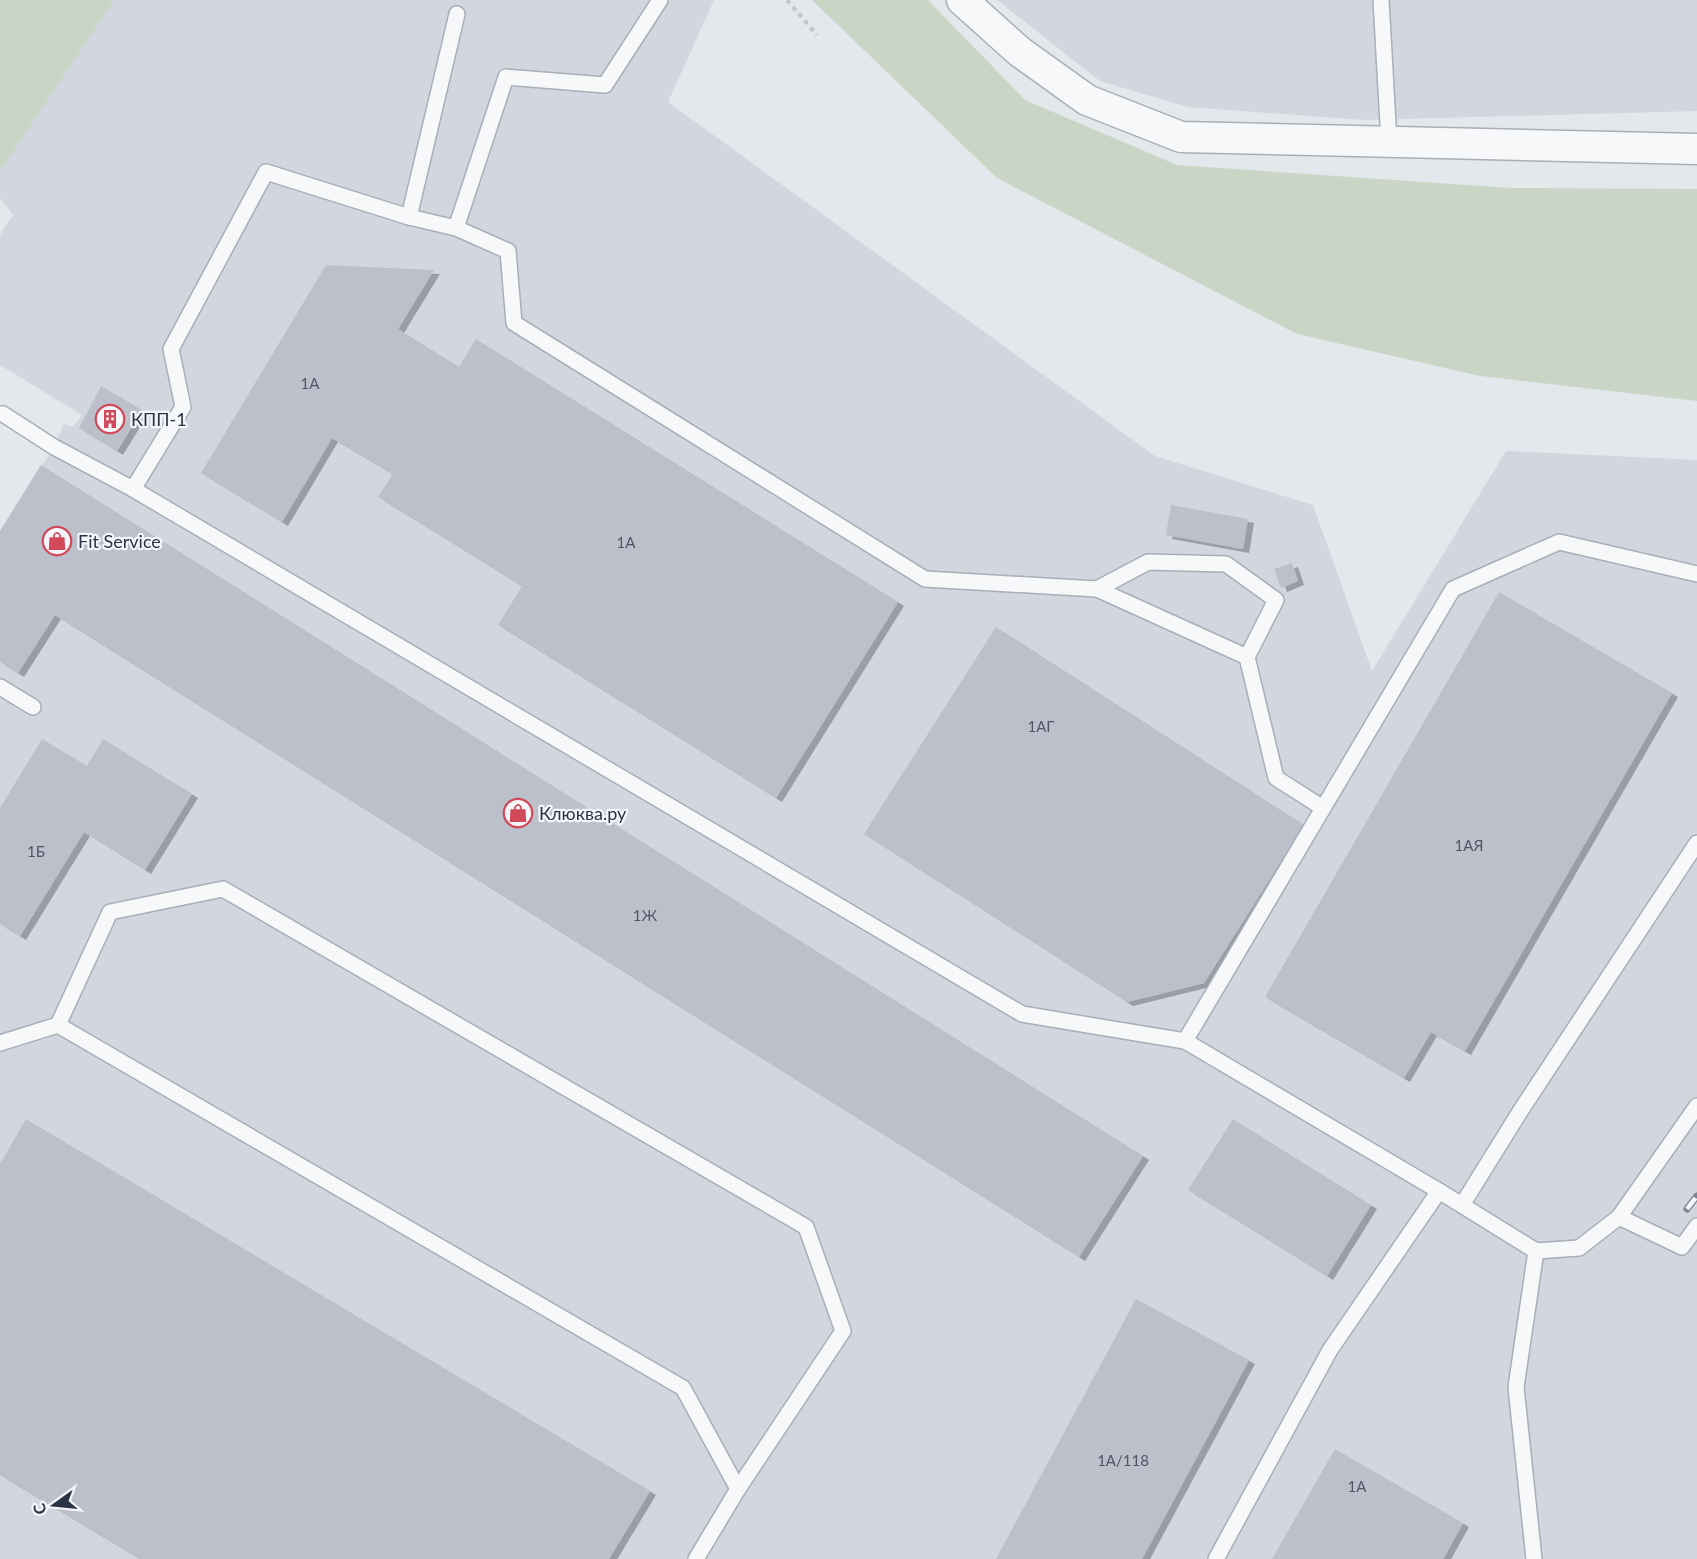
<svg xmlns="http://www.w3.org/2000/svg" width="1697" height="1559" font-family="Lato,sans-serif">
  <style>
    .built { fill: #d2d6de }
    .green { fill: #c9d6c5 }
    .building { fill: #bbc0ca; filter: url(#shadow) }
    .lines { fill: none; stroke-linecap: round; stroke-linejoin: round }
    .lane-casing { stroke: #a9aeb7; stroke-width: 18 }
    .street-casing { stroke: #a9aeb7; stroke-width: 33 }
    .path { stroke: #c2c5cb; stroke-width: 4; stroke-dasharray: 4.5 4.5; stroke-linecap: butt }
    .lane { stroke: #f7f8fa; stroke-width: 15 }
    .street { stroke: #f7f8fa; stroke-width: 30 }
    .rail-casing { stroke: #7d8696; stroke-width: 7 }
    .rail { stroke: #f4f6f9; stroke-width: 4.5; stroke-dasharray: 14; stroke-linecap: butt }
    .labels { text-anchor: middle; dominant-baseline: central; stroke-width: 4.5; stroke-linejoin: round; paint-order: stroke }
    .number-label { font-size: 15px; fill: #4f5766 }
    .poi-label { font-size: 18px; fill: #2b3445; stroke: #f4f6f9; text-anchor: start }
  </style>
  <defs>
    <filter id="shadow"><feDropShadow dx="6" dy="4" stdDeviation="0" flood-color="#0004"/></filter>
  </defs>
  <rect width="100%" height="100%" fill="#e4e7ec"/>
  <g class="built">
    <polygon points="96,0 714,0 668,102 1155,456 1313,505 1372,671 1506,451 1697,460 1697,1559 0,1559 0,531 54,447 64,424 73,427 82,415 0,365 0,235 13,215 0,198 0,135"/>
    <polygon points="997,0 1697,0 1697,111 1364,120 1188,107 1100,81"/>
  </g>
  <g class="green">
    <polygon points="0,0 114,0 0,171"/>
    <polygon points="812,0 928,0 1025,100 1177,165 1511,188 1697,189 1697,401 1480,376 1297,334 997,178"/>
  </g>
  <g class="building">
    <polygon points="326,265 434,270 398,329 459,367 476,339 898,602 776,798 498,625 522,586 378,497 393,474 332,438 282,522 201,473"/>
    <polygon points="101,386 142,410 117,451 79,428"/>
    <polygon points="41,465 1143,1156 1079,1257 55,615 18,673 0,662 0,531"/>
    <polygon points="1171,505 1248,519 1243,549 1166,535"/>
    <polygon points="1292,563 1298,581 1281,588 1274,569"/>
    <polygon points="1499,592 1672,693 1465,1051 1431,1032 1404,1078 1265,997"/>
    <polygon points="996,627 1304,825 1204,983 1127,1002 864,834"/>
    <polygon points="42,739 87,766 103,739 192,794 145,870 84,832 20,936 0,924 0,808"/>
    <polygon points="26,1119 650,1491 609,1559 140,1559 0,1475 0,1164"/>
    <polygon points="1233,1119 1371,1205 1327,1276 1188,1190"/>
    <polygon points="1136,1299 1249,1360 1142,1559 996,1559"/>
    <polygon points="1335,1449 1463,1523 1443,1559 1272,1559"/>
  </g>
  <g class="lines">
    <g class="lane-casing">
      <g id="lane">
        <polyline points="1381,0 1389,142"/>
        <polyline points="409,217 457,14"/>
        <polyline points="456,228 508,251 514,323 925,579 1097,589 1148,562 1226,564 1276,600 1247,657 1276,778 1323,808"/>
        <polyline points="0,414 3,414 54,447 133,489 1022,1014 1185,1041 1439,1191 1536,1251 1579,1248 1619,1217 1697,1106"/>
        <polyline points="133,489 183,407 171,349 266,172 409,217 456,228 506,77 605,85 660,0"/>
        <polyline points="1097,589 1247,657"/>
        <polyline points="0,687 33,707"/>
        <polyline points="58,1025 110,912 223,889 806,1227 843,1331 738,1489"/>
        <polyline points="1185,1041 1453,589 1559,542 1697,574"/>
        <polyline points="0,1043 58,1025 683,1388 738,1489 696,1559"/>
        <polyline points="1462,1205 1521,1110 1697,843"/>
        <polyline points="1619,1217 1682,1247 1697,1226"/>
        <polyline points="1216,1559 1330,1350 1439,1191"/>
        <polyline points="1534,1559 1516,1387 1536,1251"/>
      </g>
    </g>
    <g class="street-casing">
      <polyline id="street" points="962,0 1020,52 1087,100 1181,137 1697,149"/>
    </g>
    <polyline class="path" points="787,0 817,35"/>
    <use href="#lane" class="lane"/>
    <use href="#street" class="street"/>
    <g class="rail-casing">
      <polyline id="rail" points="1687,1209 1697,1196"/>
    </g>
    <use href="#rail" class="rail"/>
  </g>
  <defs>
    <g id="building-ring" transform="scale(1.5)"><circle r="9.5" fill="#f4f6f9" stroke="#d1495b" stroke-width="1.5"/><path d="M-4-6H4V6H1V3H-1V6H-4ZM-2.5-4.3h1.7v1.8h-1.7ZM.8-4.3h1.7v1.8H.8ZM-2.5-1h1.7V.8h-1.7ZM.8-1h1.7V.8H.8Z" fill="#d1495b"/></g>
    <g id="shop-ring" transform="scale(1.5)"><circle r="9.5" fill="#f4f6f9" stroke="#d1495b" stroke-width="1.5"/><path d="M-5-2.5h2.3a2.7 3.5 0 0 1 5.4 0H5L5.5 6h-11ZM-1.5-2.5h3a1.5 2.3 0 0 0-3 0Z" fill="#d1495b"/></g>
  </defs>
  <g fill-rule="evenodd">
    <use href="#building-ring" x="110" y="419"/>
    <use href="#shop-ring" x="57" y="541"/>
    <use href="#shop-ring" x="518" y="813"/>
  </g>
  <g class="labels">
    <g class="number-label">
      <text x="310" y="383">1А</text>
      <text x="626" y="542">1А</text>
      <text x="1041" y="726">1АГ</text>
      <text x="1469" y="845">1АЯ</text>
      <text x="36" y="851">1Б</text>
      <text x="645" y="915">1Ж</text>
      <text x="1123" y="1460">1А/118</text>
      <text x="1357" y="1486">1А</text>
    </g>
    <g class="poi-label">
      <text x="131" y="419">КПП-1</text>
      <text x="78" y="541">Fit Service</text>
      <text x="539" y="813">Клюква.ру</text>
    </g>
  </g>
  <g transform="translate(54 1505) rotate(255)" stroke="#f4f6f9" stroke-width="4.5" paint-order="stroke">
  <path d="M0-4.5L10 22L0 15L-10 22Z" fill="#2b3445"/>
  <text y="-9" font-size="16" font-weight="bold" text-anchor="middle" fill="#2b3445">С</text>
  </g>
</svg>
